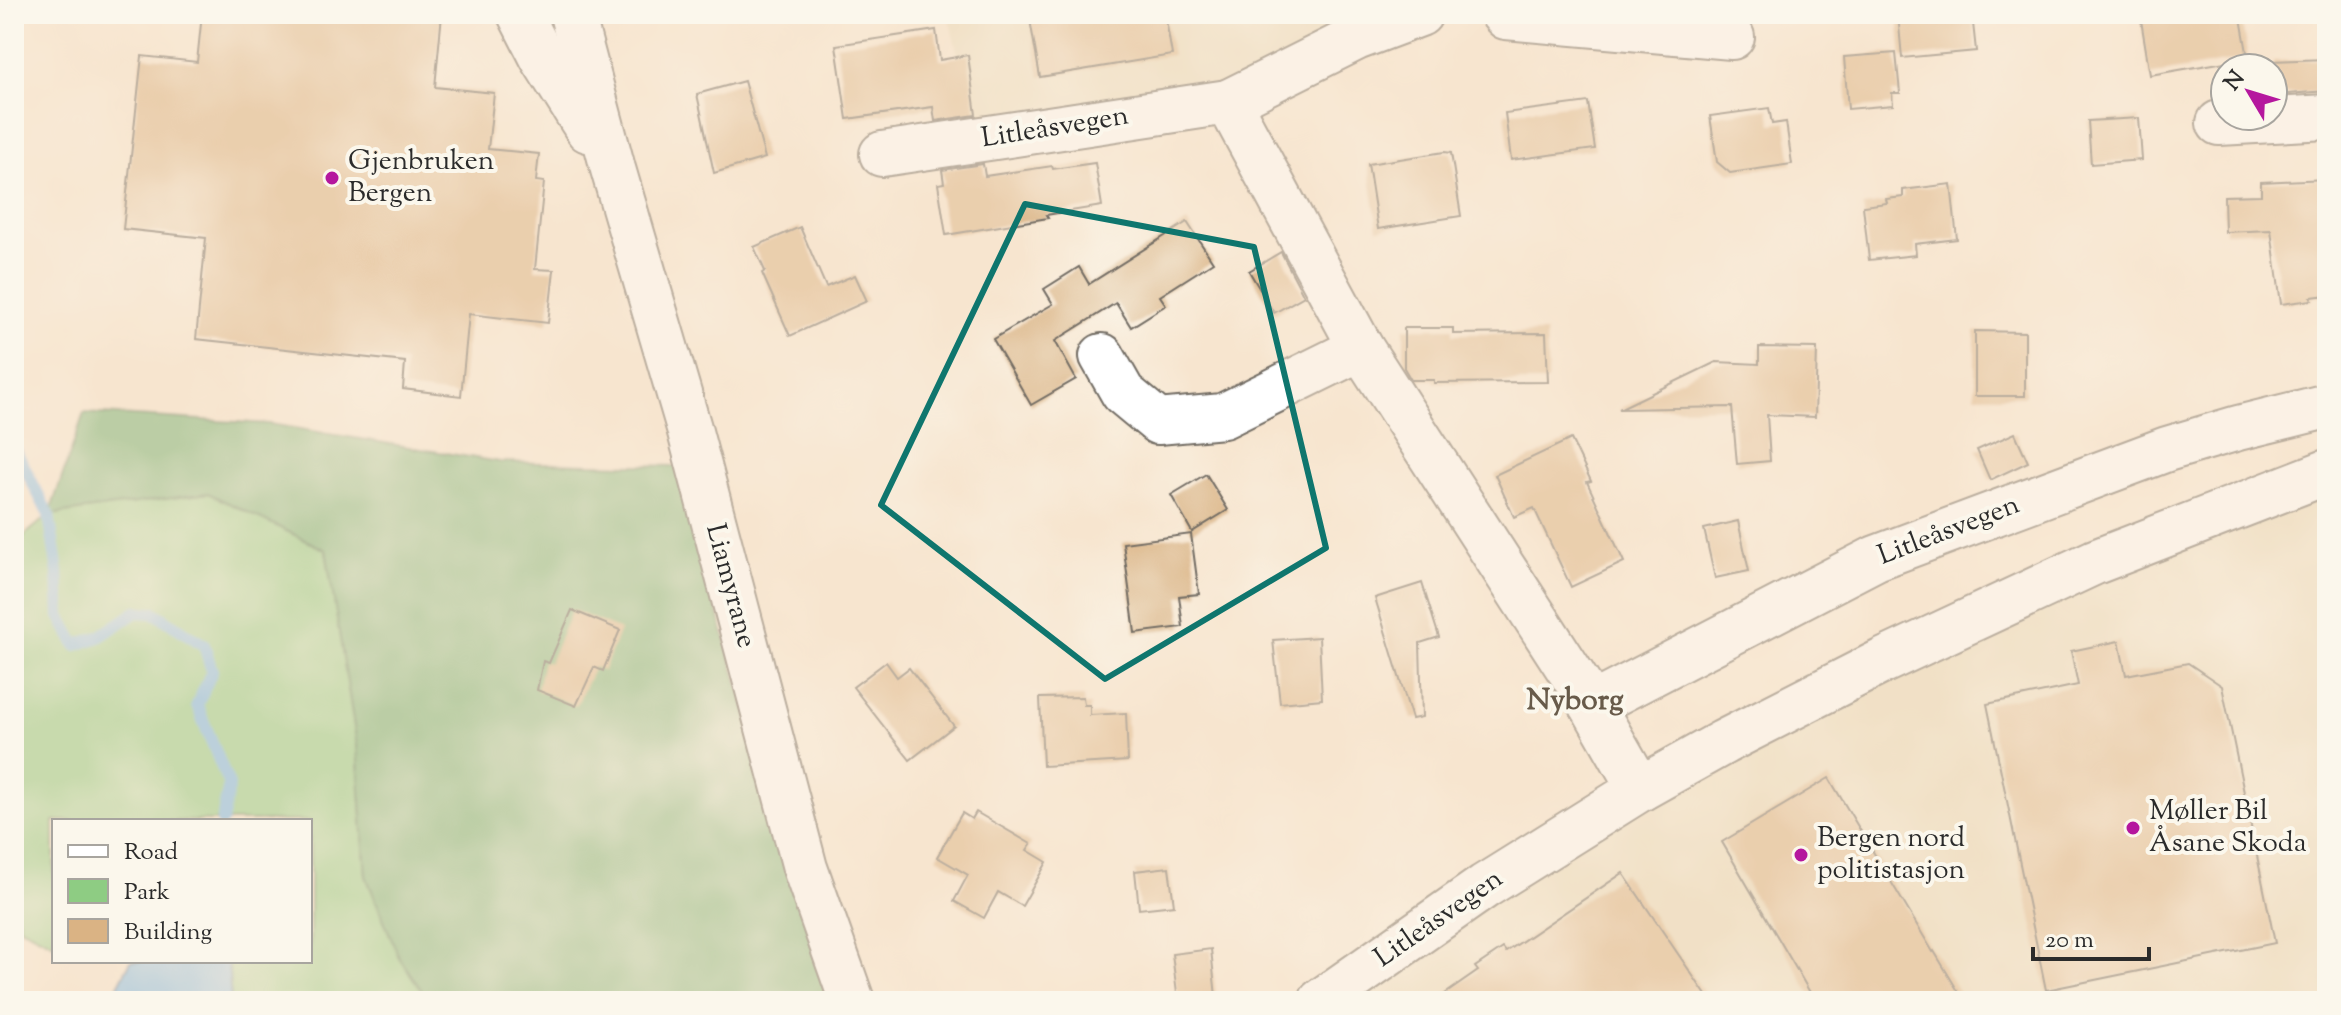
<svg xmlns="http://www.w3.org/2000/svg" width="2341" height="1015" font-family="'Sorts Mill Goudy',serif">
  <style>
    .built { fill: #e8daba }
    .green { fill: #8ecc83; stroke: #5c7c57; stroke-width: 2 }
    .forest { fill: #72b071; stroke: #4e6e4e; stroke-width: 2 }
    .water { fill: #73b6e8; stroke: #4f708a; stroke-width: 2 }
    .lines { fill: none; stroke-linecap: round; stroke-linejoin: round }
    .stream { stroke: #73b6e8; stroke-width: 12 }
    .building { fill: #dab384 }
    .minor-casing { stroke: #726c64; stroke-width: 48 }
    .minor { stroke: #fff; stroke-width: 44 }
    .marked { fill: none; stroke: #0f766e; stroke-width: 6; stroke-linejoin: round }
    .poi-dot { fill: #b5179e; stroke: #fbf7ec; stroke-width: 3 }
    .labels { text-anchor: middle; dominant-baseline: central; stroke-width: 8; stroke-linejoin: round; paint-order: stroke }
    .street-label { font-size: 28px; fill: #2b2b2b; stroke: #fbf7ec }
    .poi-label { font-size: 28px; fill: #2b2b2b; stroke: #fbf7ec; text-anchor: start }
    .neighbourhood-label { font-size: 30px; font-weight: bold; fill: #685b4a; stroke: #fbf7ec }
  </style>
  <rect width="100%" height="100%" fill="#fbf7ec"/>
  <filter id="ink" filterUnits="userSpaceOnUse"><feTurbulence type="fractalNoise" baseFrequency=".0125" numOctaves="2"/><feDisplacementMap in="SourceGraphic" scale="16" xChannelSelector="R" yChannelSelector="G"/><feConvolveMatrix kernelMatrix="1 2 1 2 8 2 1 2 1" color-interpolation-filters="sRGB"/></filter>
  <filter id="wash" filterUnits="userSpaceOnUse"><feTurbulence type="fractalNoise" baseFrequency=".006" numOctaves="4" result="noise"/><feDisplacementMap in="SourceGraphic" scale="32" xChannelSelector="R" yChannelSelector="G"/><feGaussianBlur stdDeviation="1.8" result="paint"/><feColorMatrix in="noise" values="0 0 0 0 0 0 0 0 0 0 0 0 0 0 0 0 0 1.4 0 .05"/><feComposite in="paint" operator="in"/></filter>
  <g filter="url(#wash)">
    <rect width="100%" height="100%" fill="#f7e5cf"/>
    <g class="built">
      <polygon points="948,14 1379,14 1190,108 978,137"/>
      <polygon points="2327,473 2327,1001 1301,1001 1454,880 1894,638"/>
    </g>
    <polygon class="green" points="208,493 326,550 357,745 366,876 399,957 429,1001 231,1001 228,961 310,961 310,821 54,821 54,944 20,927 14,904 14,544 49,515"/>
    <polygon class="forest" points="84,413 270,424 500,462 676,466 829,1001 429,1001 399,957 366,876 357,745 326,550 208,493 49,515"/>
    <polygon class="water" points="131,961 228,961 231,1001 110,1001"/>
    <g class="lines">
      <polyline class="stream" points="14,447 49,515 58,572 60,616 76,645 99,637 136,612 155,613 204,645 212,671 197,705 229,785 222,821"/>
    </g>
    <g id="blocks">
      <g class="building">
        <polygon points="202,14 442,14 435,87 494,93 488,149 539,154 536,181 544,182 535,269 554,270 548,323 469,314 461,396 403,389 405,362 196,339 206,238 123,229 142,56 197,62"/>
        <polygon points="1029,14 1165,14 1172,55 1040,77"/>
        <polygon points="1898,14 1972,14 1976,51 1902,58"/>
        <polygon points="2173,14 2232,14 2233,20 2241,18 2248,58 2150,75 2141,20"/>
        <polygon points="936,30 940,60 968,55 976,115 935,121 933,107 847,119 836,45"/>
        <polygon points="1896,53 1900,93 1892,93 1893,105 1848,109 1844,57"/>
        <polygon points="2327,59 2327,91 2273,95 2273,61"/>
        <polygon points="744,81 765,158 714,173 697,94"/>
        <polygon points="1588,102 1595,149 1511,160 1505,113"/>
        <polygon points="1769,108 1772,124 1786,122 1792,164 1730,173 1717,162 1710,116"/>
        <polygon points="2139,118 2142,160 2091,164 2088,121"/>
        <polygon points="1444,152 1451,153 1461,216 1378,229 1368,164"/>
        <polygon points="1095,163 1102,206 1046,215 1048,218 946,235 938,184 944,183 942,170 983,164 985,176 1052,166 1053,169"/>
        <polygon points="2327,179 2327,295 2311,297 2312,300 2281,304 2271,230 2225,232 2224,196 2261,195 2261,182"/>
        <polygon points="1951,184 1957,239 1915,244 1916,255 1869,260 1863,206 1887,203 1886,199 1903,197 1903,190"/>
        <polygon points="1187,222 1213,262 1160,296 1166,305 1131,327 1116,303 1055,341 1076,379 1031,405 993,339 1053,304 1044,289 1079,267 1089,284"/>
        <polygon points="800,227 826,287 855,275 867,301 790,336 762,273 765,271 754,247"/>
        <polygon points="1281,252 1304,296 1274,313 1249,271"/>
        <polygon points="1404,328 1453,328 1453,334 1546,333 1548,382 1434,383 1434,380 1411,380 1404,368"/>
        <polygon points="1975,331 2025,332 2025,396 1975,396"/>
        <polygon points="1759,347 1817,348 1815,417 1767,415 1770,461 1737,464 1732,407 1619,409 1716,362 1759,364"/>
        <polygon points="2015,433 2028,462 1990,480 1977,450"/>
        <polygon points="1571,439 1591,481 1587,482 1624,562 1571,587 1534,508 1514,517 1495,475"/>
        <polygon points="1206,474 1228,510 1192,532 1171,495"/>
        <polygon points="1738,521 1749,571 1715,578 1704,529"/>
        <polygon points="1191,534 1199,594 1179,596 1183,627 1135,633 1123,543"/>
        <polygon points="1422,583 1439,637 1420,643 1422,717 1412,719 1375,598"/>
        <polygon points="572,610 620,630 603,671 594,667 576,706 537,690 543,661 549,663"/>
        <polygon points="1319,637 1322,699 1280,703 1273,640"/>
        <polygon points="2119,641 2126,675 2188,663 2222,686 2275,943 2046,990 1987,704 2078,685 2071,651"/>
        <polygon points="886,662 897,677 909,668 954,726 910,760 853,687"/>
        <polygon points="1083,697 1084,705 1090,705 1090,715 1126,713 1128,761 1043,766 1040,698"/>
        <polygon points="1829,778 1933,952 1934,951 1964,1001 1815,1001 1722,842"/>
        <polygon points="976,812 1031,844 1027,850 1047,862 1022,906 998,892 984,918 954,901 968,875 937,857 962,813 972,819"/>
        <polygon points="1169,867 1174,905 1139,909 1135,871"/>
        <polygon points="1623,873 1710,1001 1435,1001 1478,971 1475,967 1503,948 1506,952"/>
        <polygon points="1211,949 1216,997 1178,1001 1172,954"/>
      </g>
    </g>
  </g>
  <g filter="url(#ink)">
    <use href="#blocks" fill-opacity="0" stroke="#726c64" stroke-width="2"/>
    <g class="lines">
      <g class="minor-casing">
        <g id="minor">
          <polyline points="520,14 542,57 588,130"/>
          <polyline points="572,14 613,169 689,428 805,868 852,1001"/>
          <polyline points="1503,14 1506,17 1732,37"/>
          <polyline points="1228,102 1356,38 1420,14"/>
          <polyline points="2219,123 2327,117"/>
          <polyline points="882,154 1228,102 1361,348 1592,705 1640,789"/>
          <polyline points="1102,356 1123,393 1158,422 1223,416 1361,348"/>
          <polyline points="1592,705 1876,558 2167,449 2238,428 2327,406"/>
          <polyline points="1321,1001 1485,886 1640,789 1724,742 1883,661 2095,562 2327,472"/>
        </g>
      </g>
      <use href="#minor" class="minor"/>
    </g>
  </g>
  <path d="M0 0H2341V1015H0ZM1025 204 1254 247 1326 548 1105 679 881 505Z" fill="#f7e5cf" fill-opacity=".55" fill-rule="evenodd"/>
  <path class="marked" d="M1025 204 1254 247 1326 548 1105 679 881 505Z"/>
  <g class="poi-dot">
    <circle cx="332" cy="178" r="8"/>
    <circle cx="2133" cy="828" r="8"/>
    <circle cx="1801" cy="855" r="8"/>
  </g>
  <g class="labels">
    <g class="street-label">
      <text transform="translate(1055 128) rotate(-9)">Litleåsvegen</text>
      <text transform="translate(1949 531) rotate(-21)">Litleåsvegen</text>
      <text transform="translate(730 586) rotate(75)">Liamyrane</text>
      <text transform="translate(1439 919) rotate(-35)">Litleåsvegen</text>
    </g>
    <g class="poi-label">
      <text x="348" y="162">Gjenbruken<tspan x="348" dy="32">Bergen</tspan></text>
      <text x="2149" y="812">Møller Bil<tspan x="2149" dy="32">Åsane Skoda</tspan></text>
      <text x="1817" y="839">Bergen nord<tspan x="1817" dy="32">politistasjon</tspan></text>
    </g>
    <g class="neighbourhood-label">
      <text x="1575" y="701">Nyborg</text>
    </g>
  </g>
  <rect width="2341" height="1015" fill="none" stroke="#fbf7ec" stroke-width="48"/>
  <rect x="52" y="819" width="260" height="144" fill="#fbf7ec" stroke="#a8a59f" stroke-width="2"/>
  <rect x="68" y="845" width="40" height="12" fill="#ffffff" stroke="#a8a59f" stroke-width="2"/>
  <text x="124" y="859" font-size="24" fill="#2b2b2b">Road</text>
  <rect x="68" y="879" width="40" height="24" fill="#8ecc83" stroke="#a8a59f" stroke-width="2"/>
  <text x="124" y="899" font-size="24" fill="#2b2b2b">Park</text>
  <rect x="68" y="919" width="40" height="24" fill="#dab384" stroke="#a8a59f" stroke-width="2"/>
  <text x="124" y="939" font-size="24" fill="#2b2b2b">Building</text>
  <g transform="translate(2249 92) rotate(308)"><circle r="38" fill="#fbf7ec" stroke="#a8a59f" stroke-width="2"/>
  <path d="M0-6L14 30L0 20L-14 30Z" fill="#b5179e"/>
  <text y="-12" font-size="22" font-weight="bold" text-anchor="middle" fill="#2b2b2b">N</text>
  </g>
  <path d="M2033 947v12h116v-12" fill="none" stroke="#2b2b2b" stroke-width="4"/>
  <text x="2045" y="947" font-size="24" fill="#2b2b2b" stroke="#fbf7ec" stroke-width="6" paint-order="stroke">20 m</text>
</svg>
